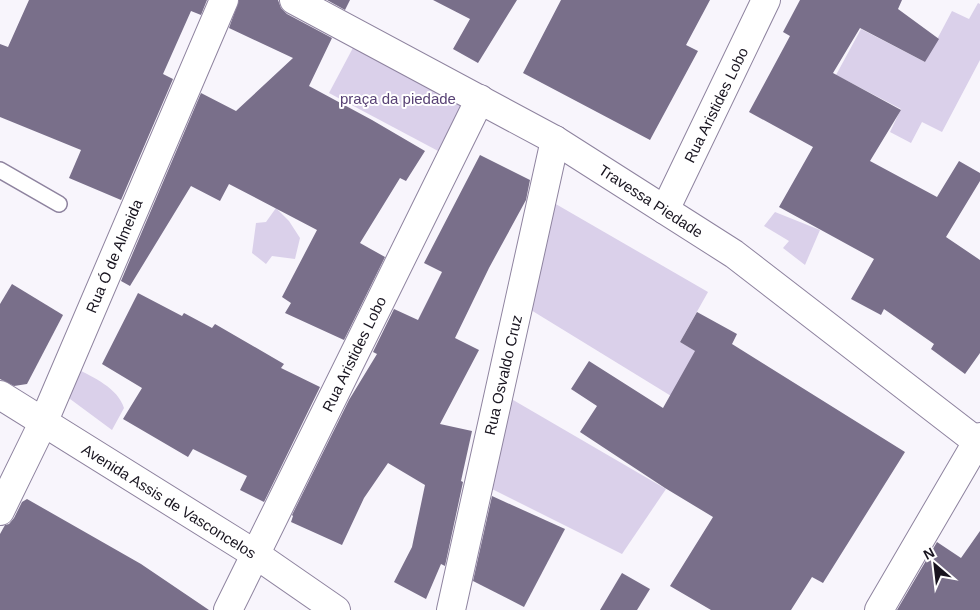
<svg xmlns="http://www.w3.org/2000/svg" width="980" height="610" font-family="Arial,sans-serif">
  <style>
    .green { fill: #dad0ea }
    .building { fill: #796f8a }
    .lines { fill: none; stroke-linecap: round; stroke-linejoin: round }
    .service-casing { stroke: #8e839f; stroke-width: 18 }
    .minor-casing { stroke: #8e839f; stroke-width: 30 }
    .tertiary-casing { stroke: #8e839f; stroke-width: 30 }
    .primary-casing { stroke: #8e839f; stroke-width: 30 }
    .service { stroke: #fff; stroke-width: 15 }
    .minor { stroke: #fff; stroke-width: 28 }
    .tertiary { stroke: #fff; stroke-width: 28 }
    .primary { stroke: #fff; stroke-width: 28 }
    .labels { text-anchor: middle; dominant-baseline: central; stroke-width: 4; stroke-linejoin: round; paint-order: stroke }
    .park-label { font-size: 15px; fill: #584275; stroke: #fff }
    .street-label { font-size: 15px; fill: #18141f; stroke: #fff }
  </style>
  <rect width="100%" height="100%" fill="#f8f5fc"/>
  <g class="green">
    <polygon points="978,3 980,4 980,60 942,132 922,122 911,143 890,132 901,109 836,75 861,29 925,62 952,11 969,19"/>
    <polygon points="355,44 467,102 440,152 329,93"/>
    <polygon points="554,203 708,292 680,342 697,352 676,399 526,307"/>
    <polygon points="276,208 289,221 300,238 295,259 272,256 266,264 252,253 256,223 266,222"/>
    <polygon points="775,212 820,230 805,265 783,248 789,241 764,226"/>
    <path d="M75 368C93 377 118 388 124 408L112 430 62 393Z"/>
    <polygon points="508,397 666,489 622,554 484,485"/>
  </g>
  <g class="building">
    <polygon points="29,0 207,0 201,15 191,11 163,74 173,79 121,200 69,178 81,150 0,117 0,44 8,47"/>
    <polygon points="239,0 278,0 281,8 287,14 332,38 309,86 372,120 425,151 406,181 400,178 360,243 385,257 344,340 285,313 291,303 282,297 317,230 229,184 220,201 191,186 130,286 121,281 201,93 236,111 293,58 229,28"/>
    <polygon points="327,0 350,0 345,10"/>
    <polygon points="433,0 517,0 478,63 453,49 470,19"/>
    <polygon points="561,0 710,0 686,45 698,51 650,140 523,73"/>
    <polygon points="800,0 902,0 898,9 939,39 925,62 860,28 833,73 901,110 870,161 937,197 959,161 980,173 980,181 946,237 980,260 980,353 965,374 931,349 934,344 884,309 881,315 851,299 874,259 779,207 813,147 749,112 790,36 783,32"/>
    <polygon points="480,155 530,180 526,200 489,268 455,338 479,350 440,424 472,431 461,481 463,482 445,566 441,564 426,599 394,582 412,547 425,485 388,463 364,498 342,545 291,522 293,516 292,515 349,400 377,354 373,352 394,309 418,320 442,272 424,263"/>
    <polygon points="12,284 63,315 27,384 14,386 0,379 0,304"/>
    <polygon points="138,293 182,316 184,313 212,328 215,324 284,364 281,368 320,387 264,502 240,490 247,476 193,449 188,457 123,419 142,388 102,364"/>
    <polygon points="697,312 737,334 732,344 905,452 823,583 812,577 791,610 711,610 670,586 713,517 665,488 580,432 597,406 571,389 589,361 663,408 695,351 680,342"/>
    <polygon points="492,496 565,529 524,607 473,581"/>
    <polygon points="27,499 141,564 209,610 0,610 0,534 5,525 9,524 14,518 22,502"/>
    <polygon points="980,531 980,610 897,610 937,542 961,558"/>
    <polygon points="622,573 650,589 637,610 600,610"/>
  </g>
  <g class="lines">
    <g class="service-casing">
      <polyline id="service" points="0,170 59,204"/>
    </g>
    <g class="minor-casing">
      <g id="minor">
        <polyline points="294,0 555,140 734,254 980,444"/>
        <polyline points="665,210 766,0"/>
        <polyline points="0,511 43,423 224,0"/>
        <polyline points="228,610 480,99"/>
        <polyline points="451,610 555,140"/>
      </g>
    </g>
    <g class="tertiary-casing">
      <polyline id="tertiary" points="879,610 980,437"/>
    </g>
    <g class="primary-casing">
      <polyline id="primary" points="0,395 255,554 336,610"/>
    </g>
    <use href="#service" class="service"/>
    <use href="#minor" class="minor"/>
    <use href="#tertiary" class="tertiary"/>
    <use href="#primary" class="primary"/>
  </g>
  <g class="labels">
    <g class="park-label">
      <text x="398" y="98">praça da piedade</text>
    </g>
    <g class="street-label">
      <text transform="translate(716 105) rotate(-64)">Rua Aristides Lobo</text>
      <text transform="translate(651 201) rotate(33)">Travessa Piedade</text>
      <text transform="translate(114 256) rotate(-67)">Rua Ó de Almeida</text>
      <text transform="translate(354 354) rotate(-64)">Rua Aristides Lobo</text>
      <text transform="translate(503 375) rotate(-77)">Rua Osvaldo Cruz</text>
      <text transform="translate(169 501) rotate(32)">Avenida Assis de Vasconcelos</text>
    </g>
  </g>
  <g transform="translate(935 565) rotate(332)" stroke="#ffffff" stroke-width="4" paint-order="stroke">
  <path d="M0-4L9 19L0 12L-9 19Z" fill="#18141f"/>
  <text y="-8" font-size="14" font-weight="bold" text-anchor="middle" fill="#18141f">N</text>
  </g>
</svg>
